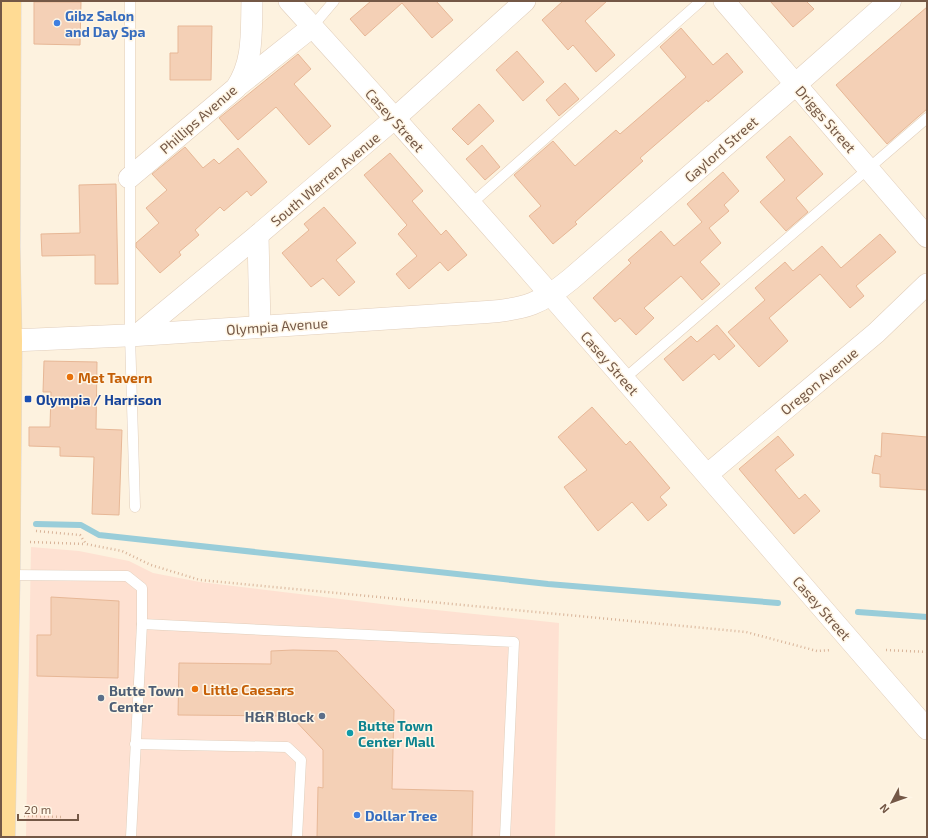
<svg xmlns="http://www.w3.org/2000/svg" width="928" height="838" font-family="'Exo 2',sans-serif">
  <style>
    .commercial { fill: #fee1d2 }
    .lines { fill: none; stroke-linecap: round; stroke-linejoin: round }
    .stream { stroke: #99cdd9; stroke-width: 6 }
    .building { fill: #f4d0b6; stroke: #e7b796 }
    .service-casing { stroke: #e1cebb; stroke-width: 11 }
    .minor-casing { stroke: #e1cebb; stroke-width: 22 }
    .tertiary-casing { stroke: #e1cebb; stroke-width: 23 }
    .primary-casing { stroke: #ded7d3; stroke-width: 23 }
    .path { stroke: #d8b499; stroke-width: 2.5; stroke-dasharray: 1 3; stroke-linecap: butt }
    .service { stroke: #fff; stroke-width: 10 }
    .minor { stroke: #fff; stroke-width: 21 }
    .tertiary { stroke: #fff; stroke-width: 22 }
    .primary { stroke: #ffdb94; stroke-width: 22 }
    .shop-dot { fill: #3f7fe0; stroke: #fff6e6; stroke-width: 1.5 }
    .food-dot { fill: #e8710a; stroke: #fff6e6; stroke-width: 1.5 }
    .transit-dot { fill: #1a4fb4; stroke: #fff6e6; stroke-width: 1.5 }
    .service-dot { fill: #5c6f8a; stroke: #fff6e6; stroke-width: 1.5 }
    .culture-dot { fill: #0f9aa8; stroke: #fff6e6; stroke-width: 1.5 }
    .labels { text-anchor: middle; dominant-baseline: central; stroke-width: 3; stroke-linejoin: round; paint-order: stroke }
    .shop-label { font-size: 14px; font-weight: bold; fill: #366cbe; stroke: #fff6e6; text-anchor: start }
    .street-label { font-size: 14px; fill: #745846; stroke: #fff6e6 }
    .food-label { font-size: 14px; font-weight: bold; fill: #c56008; stroke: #fff6e6; text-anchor: start }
    .transit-label { font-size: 14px; font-weight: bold; fill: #164399; stroke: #fff6e6; text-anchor: start }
    .service-label { font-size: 14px; font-weight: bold; fill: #4e5e75; stroke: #fff6e6; text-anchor: start }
    .culture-label { font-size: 14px; font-weight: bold; fill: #0d838f; stroke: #fff6e6; text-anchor: start }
  </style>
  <rect width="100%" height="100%" fill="#fdf2df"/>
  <polygon class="commercial" points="31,547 79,551 129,561 153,573 200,582 398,606 559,623 555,837 26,837"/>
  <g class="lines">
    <g class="stream">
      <polyline points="36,524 81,525 99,535 548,584 778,603"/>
      <polyline points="858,612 927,617"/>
    </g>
  </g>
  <g class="building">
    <polygon points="371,1 436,1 453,20 432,38 402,3 365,36 350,19"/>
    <polygon points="563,1 607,1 585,21 615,55 596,72 573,45 568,50 542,20"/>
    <polygon points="770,1 806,1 814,9 793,27"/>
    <polygon points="34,2 81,2 80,45 34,44"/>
    <polygon points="927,7 927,109 887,144 836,85"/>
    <polygon points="178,26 212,26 211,80 170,80 170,53 178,53"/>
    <polygon points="681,28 713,65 727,53 743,72 708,102 707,100 640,158 643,161 575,222 577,224 553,244 529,216 541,206 514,175 553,141 575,166 616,130 620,134 686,77 660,47"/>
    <polygon points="517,51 544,82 523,101 496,70"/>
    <polygon points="298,54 311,69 294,84 331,126 309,145 276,107 238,140 219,118"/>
    <polygon points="565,83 579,99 559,116 546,100"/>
    <polygon points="479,104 494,121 468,145 452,129"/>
    <polygon points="790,136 823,174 796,198 808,212 786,231 760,202 785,180 766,157"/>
    <polygon points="482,145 500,167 485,180 466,159"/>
    <polygon points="185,147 203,168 214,159 219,164 238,148 267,182 251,196 247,191 224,211 220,207 195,230 199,235 179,252 181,255 160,273 136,247 136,243 159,223 146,208 167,190 152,174"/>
    <polygon points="390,153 423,191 412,201 441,235 446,230 467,255 448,271 440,262 409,289 396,274 417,256 398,234 407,225 364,175"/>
    <polygon points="723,172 739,191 724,205 729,211 709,228 721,243 700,262 720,284 702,300 681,276 644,308 654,318 636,335 620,318 615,322 593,298 631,263 628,260 661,231 674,246 702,222 687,204"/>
    <polygon points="116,184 118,284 95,284 95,255 42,256 41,234 80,233 79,185"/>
    <polygon points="324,207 356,243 336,260 355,282 339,296 323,278 311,287 282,253 309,230 304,224"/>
    <polygon points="880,234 896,252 856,286 864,296 850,308 820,274 769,318 788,341 759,367 728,332 765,300 755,288 785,262 793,271 822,246 841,268"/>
    <polygon points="717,325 735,346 719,360 714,354 683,381 664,359 691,336 697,342"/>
    <polygon points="44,361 97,362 96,429 122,430 119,515 92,514 94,457 60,456 60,447 29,446 29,427 50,427 51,392 43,392"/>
    <polygon points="592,407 626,445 630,441 670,488 660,497 667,505 648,521 632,502 598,531 564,487 587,470 558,437"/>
    <polygon points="882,433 927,437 927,490 880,487 880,474 872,473 875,455 881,457"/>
    <polygon points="778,436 794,455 775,470 799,499 805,494 820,511 794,534 739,469"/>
    <polygon points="51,597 119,601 118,678 37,676 37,635 51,635"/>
    <polygon points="293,650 337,651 394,710 392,789 473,791 472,837 317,837 318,787 323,788 323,750 291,716 178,715 179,663 271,664 271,651"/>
  </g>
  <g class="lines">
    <g class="service-casing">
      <g id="service">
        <polyline points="130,1 130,335 135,507"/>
        <polyline points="312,27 334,1"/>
        <polyline points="470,205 701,1"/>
        <polyline points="624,379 927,118"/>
        <polyline points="9,575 127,576 142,588 142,624 131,837"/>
        <polyline points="142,624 514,642 505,837"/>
        <polyline points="135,744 287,747 301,760 297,837"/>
      </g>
    </g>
    <g class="minor-casing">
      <g id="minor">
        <path d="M289 1C506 239 715 485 927 729"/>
        <polyline points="724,1 927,237"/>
        <polyline points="239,85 312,27"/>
        <path d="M129 178 236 88C254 61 251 32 252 1"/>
        <polyline points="258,235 260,327"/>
        <polyline points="137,335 258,235 394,119 525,1"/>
        <polyline points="708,474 876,333 927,284"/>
      </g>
    </g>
    <g class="tertiary-casing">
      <path id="tertiary" d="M1 341 137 335 487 312C525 309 541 304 571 279L796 84 890 1"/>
    </g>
    <g class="primary-casing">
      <polyline id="primary" points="4,837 9,575 11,341 9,247 10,1"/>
    </g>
    <g class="path">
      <polyline points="36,531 80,535 86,544 122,551 151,565 200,580 746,632 817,651 831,650"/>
      <polyline points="30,542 85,544"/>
      <polyline points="886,650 927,652"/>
      <polyline points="24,816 64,817"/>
    </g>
    <use href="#service" class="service"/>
    <use href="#minor" class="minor"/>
    <use href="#tertiary" class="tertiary"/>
    <use href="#primary" class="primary"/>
  </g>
  <g class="shop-dot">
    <circle cx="57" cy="23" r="4"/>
    <circle cx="357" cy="815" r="4"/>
  </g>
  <g class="food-dot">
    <circle cx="70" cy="377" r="4"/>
    <circle cx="195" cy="689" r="4"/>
  </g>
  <rect class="transit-dot" x="24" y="395" width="8" height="8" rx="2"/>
  <g class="service-dot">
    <circle cx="101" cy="698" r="4"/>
    <circle cx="322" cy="716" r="4"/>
  </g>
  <circle class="culture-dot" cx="350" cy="733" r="4"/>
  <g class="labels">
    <g class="shop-label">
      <text x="65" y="15">Gibz Salon<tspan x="65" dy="16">and Day Spa</tspan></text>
      <text x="365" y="815">Dollar Tree</text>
    </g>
    <g class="street-label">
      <text transform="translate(198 119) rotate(-41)">Phillips Avenue</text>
      <text transform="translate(826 119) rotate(49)">Driggs Street</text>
      <text transform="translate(395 120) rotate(48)">Casey Street</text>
      <text transform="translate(721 149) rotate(-41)">Gaylord Street</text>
      <text transform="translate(325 179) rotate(-40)">South Warren Avenue</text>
      <text transform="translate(277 326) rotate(-4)">Olympia Avenue</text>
      <text transform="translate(610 363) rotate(49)">Casey Street</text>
      <text transform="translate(819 381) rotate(-40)">Oregon Avenue</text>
      <text transform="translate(822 608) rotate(49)">Casey Street</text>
    </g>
    <g class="food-label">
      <text x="78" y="377">Met Tavern</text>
      <text x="203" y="689">Little Caesars</text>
    </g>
    <g class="transit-label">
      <text x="36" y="399">Olympia / Harrison</text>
    </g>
    <g class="service-label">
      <text x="109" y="690">Butte Town<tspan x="109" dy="16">Center</tspan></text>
      <text x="314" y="716" text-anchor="end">H&amp;R Block</text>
    </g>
    <g class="culture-label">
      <text x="358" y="725">Butte Town<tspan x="358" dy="16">Center Mall</tspan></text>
    </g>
  </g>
  <rect width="928" height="838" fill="none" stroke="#745846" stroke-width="4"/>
  <g transform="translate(892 802) rotate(229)" stroke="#fff6e6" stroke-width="3" paint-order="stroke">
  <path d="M0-3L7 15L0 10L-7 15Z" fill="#745846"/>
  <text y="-6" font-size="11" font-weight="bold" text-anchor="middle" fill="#745846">N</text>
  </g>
  <path d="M18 814v6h60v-6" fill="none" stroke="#745846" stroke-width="2"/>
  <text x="24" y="814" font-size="12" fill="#745846" stroke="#fff6e6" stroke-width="3" paint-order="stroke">20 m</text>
</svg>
